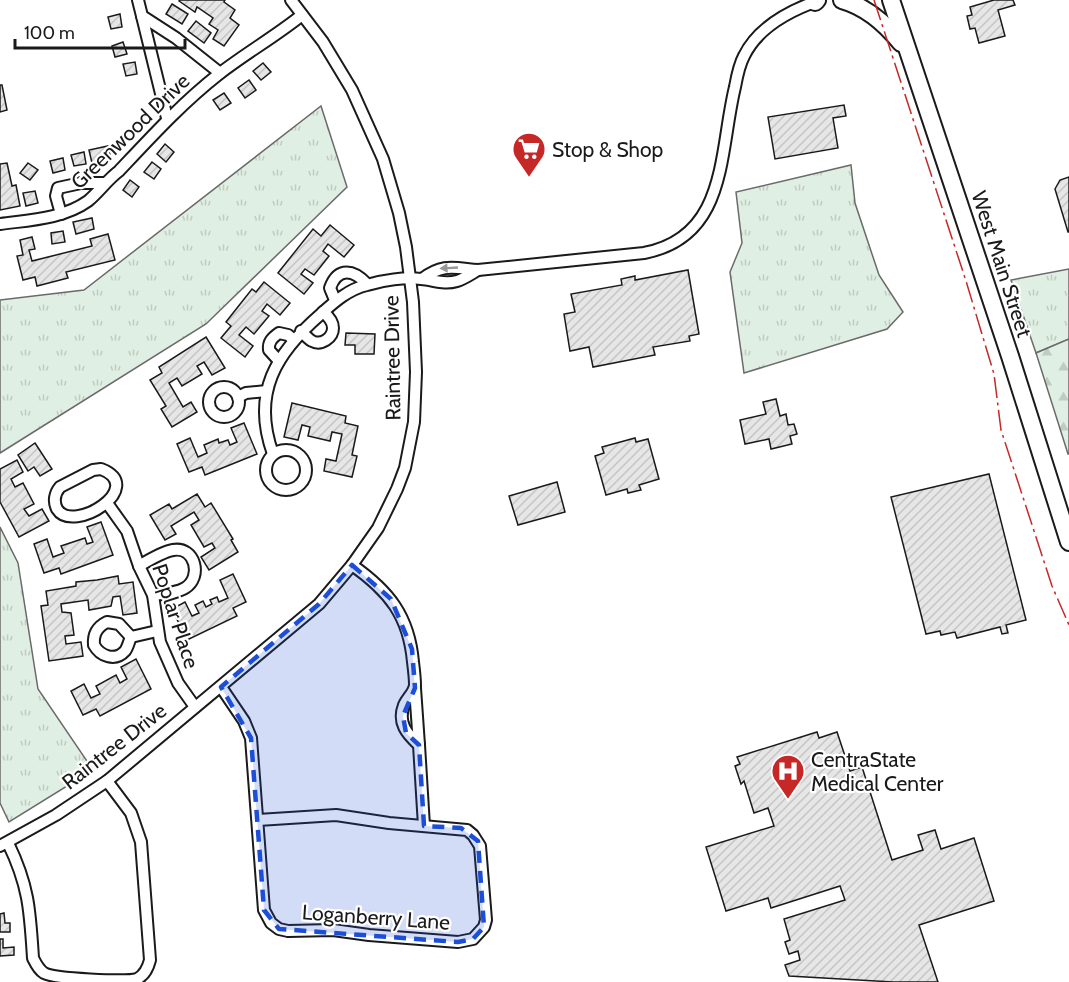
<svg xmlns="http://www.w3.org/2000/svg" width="1069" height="982" font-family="Cabin,sans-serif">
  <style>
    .grass { fill: url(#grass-tufts); stroke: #6a6a6a; stroke-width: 1.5 }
    .forest { fill: url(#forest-firs); stroke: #6a6a6a; stroke-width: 1.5 }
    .building { fill: url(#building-hatch); stroke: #1a1a1a; stroke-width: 1.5 }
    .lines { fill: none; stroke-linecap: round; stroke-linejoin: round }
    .street-casing { stroke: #1a1a1a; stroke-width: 14 }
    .primary-casing { stroke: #1a1a1a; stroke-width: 20 }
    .street { stroke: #fff; stroke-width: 10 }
    .primary { stroke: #fff; stroke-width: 16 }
    .power { stroke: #c62828; stroke-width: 1.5; stroke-dasharray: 21 4.5 3 4.5; stroke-linecap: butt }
    .oneway { fill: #989898 }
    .marked { fill: #1d4ed8; fill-opacity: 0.2; stroke: #1d4ed8; stroke-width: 4.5; stroke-dasharray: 12 8; stroke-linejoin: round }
    .labels { text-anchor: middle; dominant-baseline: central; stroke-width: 4.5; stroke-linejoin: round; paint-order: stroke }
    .street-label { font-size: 21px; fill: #1a1a1a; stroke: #fff }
    .poi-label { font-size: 21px; fill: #1a1a1a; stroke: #fff; text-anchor: start }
  </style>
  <defs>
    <pattern id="grass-tufts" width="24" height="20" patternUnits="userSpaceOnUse" patternTransform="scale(1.5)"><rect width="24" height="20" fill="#e0efe3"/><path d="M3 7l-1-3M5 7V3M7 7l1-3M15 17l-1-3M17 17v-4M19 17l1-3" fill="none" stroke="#c0ccc2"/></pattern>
    <pattern id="forest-firs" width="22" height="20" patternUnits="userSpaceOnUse" patternTransform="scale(1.5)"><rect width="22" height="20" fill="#e0efe3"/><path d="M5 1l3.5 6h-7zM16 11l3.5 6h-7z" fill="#c0ccc2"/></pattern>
    <pattern id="building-hatch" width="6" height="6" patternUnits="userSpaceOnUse" patternTransform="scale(1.5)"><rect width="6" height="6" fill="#e6e6e6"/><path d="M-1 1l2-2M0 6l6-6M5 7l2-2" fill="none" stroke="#c5c5c5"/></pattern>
  </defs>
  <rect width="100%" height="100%" fill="#fff"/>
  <g class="grass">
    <polygon points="321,106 347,187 206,324 0,453 0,300 84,290"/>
    <polygon points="851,165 855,203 879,275 903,312 887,329 744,373 730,272 742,243 736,192"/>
    <polygon points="1069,269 1069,339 1036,353 1011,280"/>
    <polygon points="0,527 18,563 38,689 93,770 9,822 0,803"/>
  </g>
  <polygon class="forest" points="1069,339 1069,454 1068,454 1036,353"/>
  <g class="building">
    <polygon points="180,0 225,0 224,2 235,10 230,18 239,25 224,46 213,39 218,30 209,24 213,18 197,7 195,12 179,1"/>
    <polygon points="994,0 1013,0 1015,5 998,10 1005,36 979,43 975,28 970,29 967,16 972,15 970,7"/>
    <polygon points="172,4 188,14 182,24 166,14"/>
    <polygon points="120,14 122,27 111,29 108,17"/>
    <polygon points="196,21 211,33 204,43 188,31"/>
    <polygon points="123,42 127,54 115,57 112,46"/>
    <polygon points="135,62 137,74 126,76 123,64"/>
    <polygon points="263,63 271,72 261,80 253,71"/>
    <polygon points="249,80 256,90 245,98 238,88"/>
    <polygon points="0,85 2,85 7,110 0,112"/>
    <polygon points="224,93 231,103 220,110 213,100"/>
    <polygon points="844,105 846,116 833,118 838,148 775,159 768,117"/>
    <polygon points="165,144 174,152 166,162 157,154"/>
    <polygon points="108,146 111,159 92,163 89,150"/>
    <polygon points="84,152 86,164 74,166 71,155"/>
    <polygon points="63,158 65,170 53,173 50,161"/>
    <polygon points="152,162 161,169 154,179 144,172"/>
    <polygon points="7,163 12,186 16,185 20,206 0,210 0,164"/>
    <polygon points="28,163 38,170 30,180 20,173"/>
    <polygon points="1069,177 1069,232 1068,232 1055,189 1060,180"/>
    <polygon points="130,180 139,187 132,197 123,190"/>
    <polygon points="35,191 38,203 26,206 23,193"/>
    <polygon points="92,218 94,229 76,234 73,222"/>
    <polygon points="330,225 354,245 344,257 328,244 323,251 329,256 314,275 305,269 301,274 313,283 304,294 278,273 313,229 321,236"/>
    <polygon points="63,231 65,242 52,244 51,233"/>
    <polygon points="108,234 115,260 66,272 68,278 37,286 35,277 23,280 17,256 23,255 20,240 32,237 35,249 29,250 32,261 92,246 90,239"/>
    <polygon points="688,270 699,334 689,336 690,341 653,347 655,355 593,367 589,347 570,351 564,314 575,312 571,294 622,285 621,279 635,276 635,280"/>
    <polygon points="264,282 290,303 280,315 267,304 262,311 269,316 254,334 246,327 239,335 253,346 245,357 221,338 231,326 226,322 252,289 256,292"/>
    <polygon points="346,333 375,334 374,354 355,354 355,345 345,345"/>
    <polygon points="206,337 225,368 212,375 204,362 197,366 202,374 182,386 177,378 169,383 183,407 191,402 197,412 172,427 161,409 166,406 150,380 162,373 159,367"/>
    <polygon points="776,399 780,416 786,414 788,425 794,424 797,434 790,436 792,444 771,449 769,439 745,444 740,420 766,414 763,402"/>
    <polygon points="292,403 346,416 345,423 358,426 352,455 357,456 352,477 324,471 326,459 336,461 342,434 332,432 330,441 308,436 310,427 302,425 298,440 284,437"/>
    <polygon points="244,423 257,454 205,475 202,467 189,472 177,444 190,438 198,457 207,453 204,445 218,439 219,443 228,440 230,445 237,442 231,428"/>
    <polygon points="635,438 636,442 648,439 659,479 639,485 641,490 628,493 627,489 606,495 595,456 604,453 602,447"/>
    <polygon points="35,443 52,469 40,476 34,467 28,471 18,455"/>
    <polygon points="17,460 23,472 11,479 15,487 23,483 34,504 24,509 29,516 42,509 49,521 19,537 0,502 0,469"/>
    <polygon points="989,474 1026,620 1006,625 1008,633 1002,634 1000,627 957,638 955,632 941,635 940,631 926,634 891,497"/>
    <polygon points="557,482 565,512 518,525 509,496"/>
    <polygon points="197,494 205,507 211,503 233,539 231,540 238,552 209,570 201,557 215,548 212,543 204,547 191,525 199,520 194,512 171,526 176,534 165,540 150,515 169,504 172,509"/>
    <polygon points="101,522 113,555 61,574 59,568 44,573 34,544 47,539 53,557 64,553 61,546 85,538 87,544 93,542 87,527"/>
    <polygon points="233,574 246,602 233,608 237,616 187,640 172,609 185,602 192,616 199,613 195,605 203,601 206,607 212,604 210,600 217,597 219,602 228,598 220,580"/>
    <polygon points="118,576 119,584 133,582 137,613 123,615 120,596 113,597 111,606 89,610 88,600 61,604 62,612 71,613 74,635 65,636 66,644 81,642 83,656 49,661 41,606 48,605 46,591 76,586 76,582 97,580"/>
    <polygon points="136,659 151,689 100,716 96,709 83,715 71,691 84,684 91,698 100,694 96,686 116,675 120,683 127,679 121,667"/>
    <polygon points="817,732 819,738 837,732 850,771 862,767 892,860 923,850 918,835 935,830 941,849 974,838 994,901 919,925 938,982 893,982 789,976 785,965 800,960 798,951 789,954 785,942 790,940 784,919 845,900 840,886 771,908 768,898 726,911 706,847 774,826 768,808 754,813 744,781 741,784 735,766 740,764 737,757"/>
    <polygon points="4,913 5,923 10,923 10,932 0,932 0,914"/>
    <polygon points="0,939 3,939 3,948 14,947 14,955 0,956"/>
  </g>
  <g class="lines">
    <g class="street-casing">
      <g id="street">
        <polyline points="138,0 142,16 176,38 220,73"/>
        <polyline points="142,16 167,118"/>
        <polyline points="61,214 56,196 58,188 81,183 104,183"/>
        <path d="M0 224C29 220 63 219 88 201 99 192 107 180 119 171 151 137 182 103 219 74 246 53 276 36 302 15"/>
        <path d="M422 279C443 263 454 268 478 270L644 253C728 237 719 152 735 87 737 76 739 65 744 56 758 27 791 10 820 0"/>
        <path d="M335 300 330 288C338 266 354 270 367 284"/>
        <path d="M301 331C304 334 308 339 312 341 321 346 333 338 333 328 333 321 328 316 323 312"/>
        <path d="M279 361 269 350C268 342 272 338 279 333L288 335 293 339"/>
        <circle cx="224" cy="402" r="15"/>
        <polyline points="238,397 246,393 267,391"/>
        <circle cx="286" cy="470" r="20"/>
        <path d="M273 454C251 393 276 353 321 314 334 302 349 289 367 285 383 280 405 277 421 279 434 280 444 285 457 281 464 279 471 274 478 270"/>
        <path d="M101 469C148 487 73 535 57 509 53 501 55 493 60 487L93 470Z"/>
        <polyline points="107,503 127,531 139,566 153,595 160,642 178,683 195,707"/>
        <path d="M352 565C389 591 409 616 413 662 414 670 415 678 415 685 414 693 407 698 404 705 397 723 407 734 419 745L424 826"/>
        <path d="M139 566C149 560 162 552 173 550 195 546 203 577 185 588 177 593 163 594 153 595"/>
        <path d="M107 622 119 624 131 637C129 641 128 647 125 651 115 662 100 656 94 645 93 634 97 627 107 622Z"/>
        <polyline points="131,637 157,631"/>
        <polyline points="221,687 244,721 251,738 264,910 271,923 279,929 288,931 333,930 369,935 458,942 473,939 484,927 486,920 480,846 473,835 467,830 389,823 336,815 258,820"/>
        <polyline points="415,688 419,745"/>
        <path d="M8 843C29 886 30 911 33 958 36 964 38 969 44 973 54 979 126 982 137 979 145 975 148 968 150 960L141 842 131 813 107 781"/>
        <polyline points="0,846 56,815 107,781 319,604 352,565 378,528 397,489 405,468 414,422 416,372 413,302 406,247 399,213 383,159 352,90 323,42 291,0"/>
      </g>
    </g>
    <g class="primary-casing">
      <g id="primary">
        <path d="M842 0C867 7 885 23 901 43"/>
        <polyline points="891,0 1010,356 1069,542"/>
        <polyline points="815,2 817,0"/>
      </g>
    </g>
    <use href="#street" class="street"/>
    <use href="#primary" class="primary"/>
    <polyline class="power" points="874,0 966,281 994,374 1001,430 1052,586 1069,625"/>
  </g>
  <defs><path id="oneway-solid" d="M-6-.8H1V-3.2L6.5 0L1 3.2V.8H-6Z" transform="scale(1.5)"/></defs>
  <use class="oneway" href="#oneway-solid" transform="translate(449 268) rotate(177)"/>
  <path class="marked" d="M352 565 391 599 412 649 415 688 403 716 406 733 419 745 424 826 461 828 478 841 484 927 473 939 458 942 279 929 264 910 251 738 221 687 319 604Z"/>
  <defs>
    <g id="supermarket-pin" transform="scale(1.725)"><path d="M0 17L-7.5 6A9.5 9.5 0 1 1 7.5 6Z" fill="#c62828" stroke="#fff"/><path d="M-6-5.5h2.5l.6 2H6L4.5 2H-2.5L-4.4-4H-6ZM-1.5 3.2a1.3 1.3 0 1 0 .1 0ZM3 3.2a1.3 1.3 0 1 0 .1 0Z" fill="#fff"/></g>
    <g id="hospital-pin" transform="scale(1.725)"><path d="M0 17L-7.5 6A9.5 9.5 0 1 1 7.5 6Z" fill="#c62828" stroke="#fff"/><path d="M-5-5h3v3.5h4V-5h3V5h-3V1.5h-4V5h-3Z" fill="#fff"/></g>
  </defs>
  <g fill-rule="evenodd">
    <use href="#supermarket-pin" x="529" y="149"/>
    <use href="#hospital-pin" x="788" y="771"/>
  </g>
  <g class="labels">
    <g class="street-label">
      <text transform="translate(130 131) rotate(-44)">Greenwood Drive</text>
      <text transform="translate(1002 264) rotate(72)">West Main Street</text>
      <text transform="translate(392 358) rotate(-91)">Raintree Drive</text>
      <text transform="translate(176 616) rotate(72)">Poplar Place</text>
      <text transform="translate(114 746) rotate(-38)">Raintree Drive</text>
      <text transform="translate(376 917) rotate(4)">Loganberry Lane</text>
    </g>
    <g class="poi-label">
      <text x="552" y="149">Stop &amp; Shop</text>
      <text x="811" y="759">CentraState<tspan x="811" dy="24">Medical Center</tspan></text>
    </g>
  </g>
  <path d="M15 39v9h170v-9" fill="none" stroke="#1a1a1a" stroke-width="3"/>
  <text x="24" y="39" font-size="18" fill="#1a1a1a" stroke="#ffffff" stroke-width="4.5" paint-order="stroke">100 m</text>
</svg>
